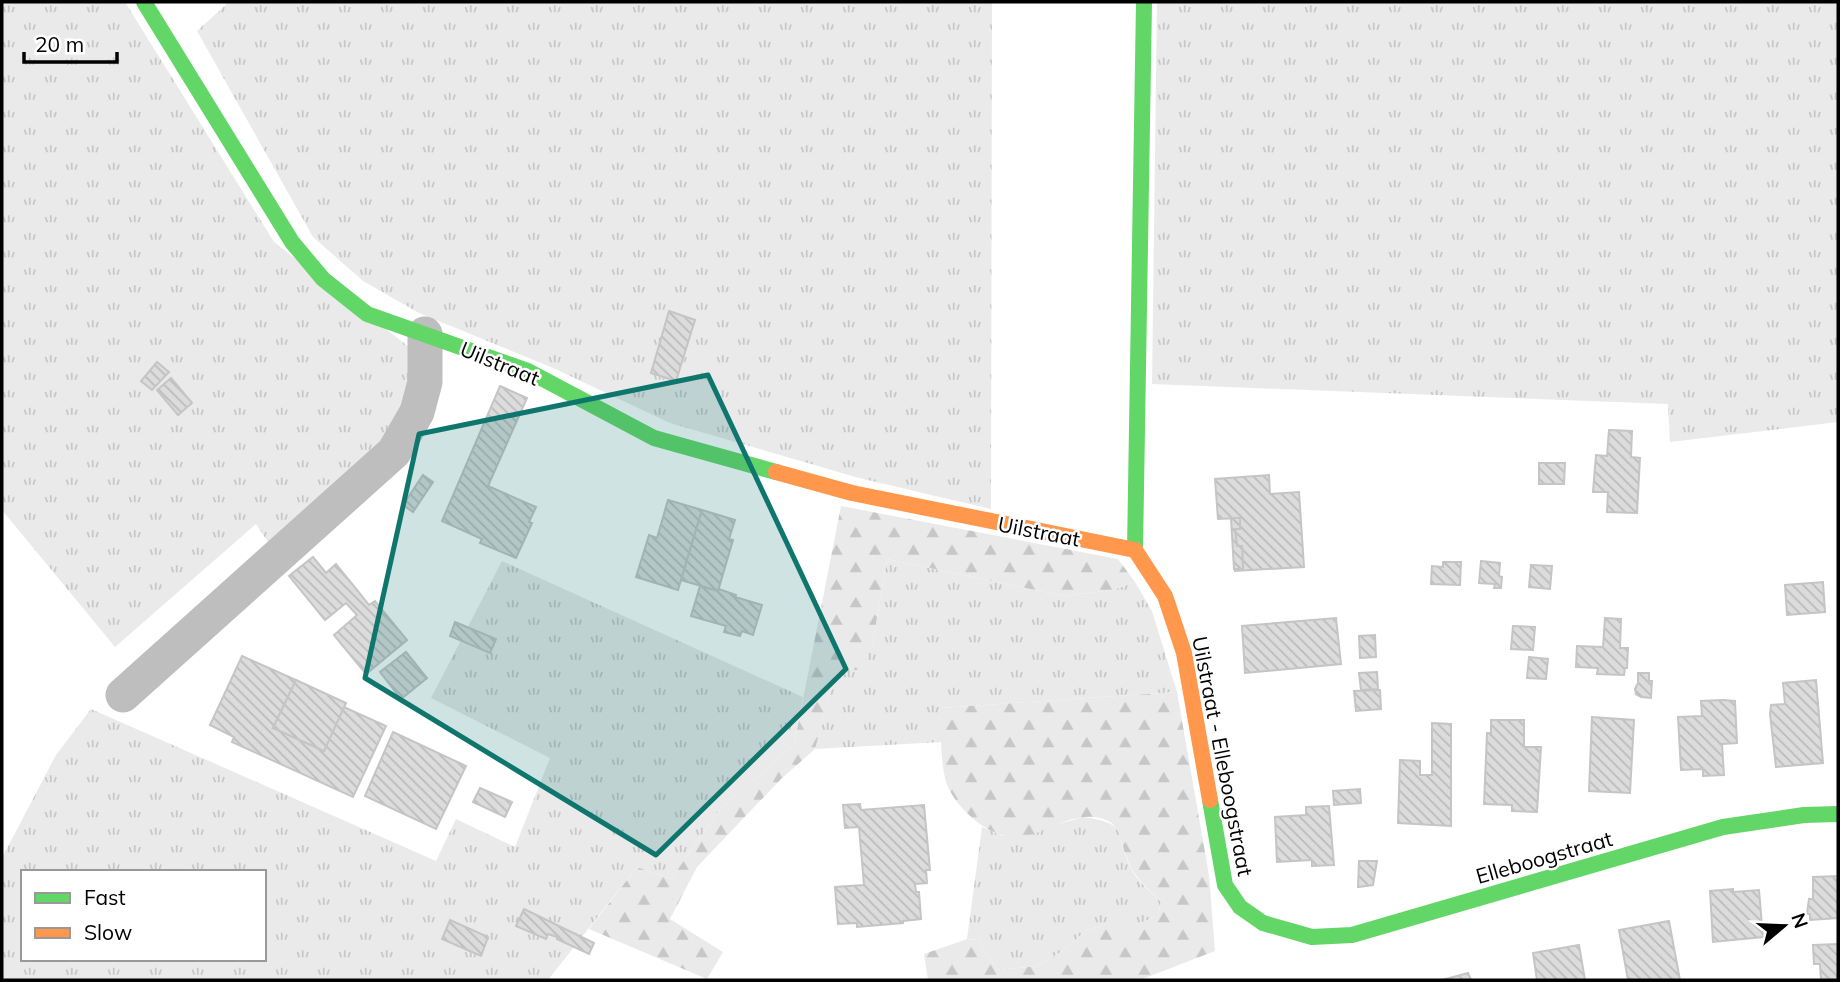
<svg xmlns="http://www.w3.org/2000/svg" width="1840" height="982" font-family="Mulish,sans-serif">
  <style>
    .grass { fill: url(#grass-tufts); fill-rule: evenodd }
    .forest { fill: url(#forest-firs) }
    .building { fill: url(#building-back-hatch); stroke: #c5c5c5; stroke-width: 2 }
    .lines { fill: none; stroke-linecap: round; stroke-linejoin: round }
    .street { stroke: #bebebe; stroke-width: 35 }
    .fast { stroke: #63d668; stroke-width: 16 }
    .slow { stroke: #ff974d; stroke-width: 16 }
    .marked { fill: #0f766e; fill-opacity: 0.2; stroke: #0f766e; stroke-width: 5; stroke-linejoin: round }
    .labels { text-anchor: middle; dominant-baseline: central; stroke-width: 5; stroke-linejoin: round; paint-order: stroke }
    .street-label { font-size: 21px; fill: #000; stroke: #fff }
  </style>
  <defs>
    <pattern id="grass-tufts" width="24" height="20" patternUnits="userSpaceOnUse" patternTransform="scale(1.75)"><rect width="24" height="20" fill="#eaeaea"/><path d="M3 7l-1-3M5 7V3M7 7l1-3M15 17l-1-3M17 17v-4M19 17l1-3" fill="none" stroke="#c7c7c7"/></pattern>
    <pattern id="forest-firs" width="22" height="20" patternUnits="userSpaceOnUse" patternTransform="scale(1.75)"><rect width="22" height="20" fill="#eaeaea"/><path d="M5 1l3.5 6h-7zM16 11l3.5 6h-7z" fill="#c7c7c7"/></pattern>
    <pattern id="building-back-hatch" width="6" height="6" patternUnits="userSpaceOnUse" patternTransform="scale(1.75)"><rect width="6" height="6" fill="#dcdcdc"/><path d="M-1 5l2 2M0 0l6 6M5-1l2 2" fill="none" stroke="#bbb"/></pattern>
  </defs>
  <rect width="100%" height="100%" fill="#fff"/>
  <g class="grass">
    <polygon points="2,2 125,2 274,242 409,347 417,363 404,414 377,450 270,545 256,524 115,647 2,510"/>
    <polygon points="229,2 992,2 991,509 859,478 670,423 553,368 419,313 363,281 313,237 197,31"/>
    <polygon points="1157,2 1838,2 1838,422 1670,442 1668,404 1152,384"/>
    <polygon points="887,559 1063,596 1113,590 1135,582 1152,611 1177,692 940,708 942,742 815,749 837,669 872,647"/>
    <path d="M502 561 803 697 794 745 721 808 671 879 637 867 548 980H2L3 856 56 755 91 709 436 861 456 819 515 847 550 758 431 698ZM23 872H264V959H23Z"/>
    <path d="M1083 817C1132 824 1113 833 1131 868 1137 881 1151 892 1161 902L1158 916 1140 923H1110L1087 930 1063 951 1037 966 998 970 985 953 979 940 967 939 982 827 1002 836 1055 825Z"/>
  </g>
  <g class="forest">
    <polygon points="841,506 1118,559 1135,582 1113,590 1063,596 887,559 872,647 862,670 837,670 815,749 781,779 697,867 670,919 723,952 707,979 589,929 637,867 671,879 721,808 794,745"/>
    <path d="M1177 692 1209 875 1215 951 1140 980H928L924 954 967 939 979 940 985 953 998 970 1037 966 1063 951 1087 930 1110 923H1140L1158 916 1161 902C1147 888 1132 875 1126 856 1121 843 1121 826 1106 820 1078 809 1051 830 1024 837 994 844 951 806 945 778 940 755 941 731 940 708Z"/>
  </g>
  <g class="building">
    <polygon points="669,311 695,320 676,381 651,373"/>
    <polygon points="157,362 169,372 152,390 141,381"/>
    <polygon points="171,378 192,403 178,415 157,390"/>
    <polygon points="500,386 527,398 488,486 536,507 529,522 532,523 516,558 480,543 482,539 442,521"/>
    <polygon points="1609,430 1632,431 1631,457 1640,458 1637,513 1607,512 1608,492 1593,492 1596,455 1607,456"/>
    <polygon points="1539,463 1565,463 1564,484 1539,484"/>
    <polygon points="423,475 433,482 413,512 403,505"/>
    <polygon points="1269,475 1270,494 1299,492 1304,567 1234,571 1243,569 1242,546 1237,546 1235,529 1240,529 1240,518 1218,519 1215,479"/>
    <polygon points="668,500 702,510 678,590 636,577 649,535 657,538"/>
    <polygon points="702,510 735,520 729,539 733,540 718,591 681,580"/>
    <polygon points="1231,518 1240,518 1240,529 1235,529 1237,546 1242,546 1243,569 1234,569"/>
    <polygon points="313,557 326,573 336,564 369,605 375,601 407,640 366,674 334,635 357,615 346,603 325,620 289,576"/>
    <polygon points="1481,561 1500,563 1499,576 1502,577 1501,588 1494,588 1495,584 1479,583"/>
    <polygon points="1443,562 1461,562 1460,585 1431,584 1432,566 1443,567"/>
    <polygon points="1531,565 1552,566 1550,589 1529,587"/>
    <polygon points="1823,582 1825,612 1787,615 1785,585"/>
    <polygon points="700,586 718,591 719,589 736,595 735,597 762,605 753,635 742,631 740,636 724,632 726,626 691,616"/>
    <polygon points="1336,618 1341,664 1245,673 1242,626"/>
    <polygon points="1605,618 1621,619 1620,648 1628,648 1627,668 1625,668 1624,675 1597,674 1598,668 1576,667 1577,646 1603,647"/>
    <polygon points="455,622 496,639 490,653 450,636"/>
    <polygon points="1513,626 1535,627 1533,650 1511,649"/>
    <polygon points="1375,635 1376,657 1360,658 1359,636"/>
    <polygon points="406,652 427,678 401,699 380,672"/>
    <polygon points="242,656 296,680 273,728 324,751 344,707 386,726 353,797 232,742 234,737 210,725"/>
    <polygon points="1529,657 1548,659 1546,679 1527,678"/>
    <polygon points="1377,672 1378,689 1361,690 1359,673"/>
    <polygon points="1638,673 1649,673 1649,681 1652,681 1651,698 1641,697 1636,694 1635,689 1638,683"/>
    <polygon points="296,680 346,703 324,751 273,728"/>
    <polygon points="1816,680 1823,763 1776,767 1770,714 1771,705 1785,704 1783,683"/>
    <polygon points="1380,690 1381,709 1356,711 1354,691"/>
    <polygon points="1723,700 1735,701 1737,743 1722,744 1724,775 1703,776 1703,769 1681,770 1678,717 1702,716 1701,701"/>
    <polygon points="1592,717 1634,720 1630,793 1589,791"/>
    <polygon points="1491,720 1524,720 1524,747 1541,747 1537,812 1512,811 1512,805 1484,804 1487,733 1491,733"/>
    <polygon points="1432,723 1451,724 1451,826 1398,823 1400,760 1420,761 1420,775 1432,775"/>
    <polygon points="393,732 466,766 436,829 365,796"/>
    <polygon points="480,788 512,802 505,817 473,802"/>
    <polygon points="1360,789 1361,803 1334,805 1333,791"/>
    <polygon points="860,804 861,810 924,805 930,870 926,870 927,883 915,884 916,892 919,892 921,919 903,921 903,923 857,927 857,923 838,924 835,887 864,885 859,827 845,828 843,805"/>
    <polygon points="1329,806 1334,865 1312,866 1312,860 1277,862 1275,817 1306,815 1306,807"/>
    <polygon points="1359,861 1377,861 1373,885 1358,887"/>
    <polygon points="1838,876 1838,918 1810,920 1810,914 1807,914 1809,899 1813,899 1813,877"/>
    <polygon points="1733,889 1733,892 1759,890 1763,937 1713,942 1710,891"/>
    <polygon points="524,909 594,943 589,954 557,939 557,937 548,934 546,939 516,926"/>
    <polygon points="450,920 488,937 481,956 442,939"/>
    <polygon points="1669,921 1680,980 1628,980 1619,930"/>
    <polygon points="1838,944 1838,980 1821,980 1820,964 1814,964 1813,945"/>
    <polygon points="1579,945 1585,980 1537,980 1533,953"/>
    <polygon points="1468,973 1471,980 1442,980"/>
  </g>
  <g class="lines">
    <polyline class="street" points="123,695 394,452 417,412 425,382 425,334"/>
    <g class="fast">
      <polyline points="144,2 292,242 323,279 367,314 528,371 654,438 776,472"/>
      <polyline points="1135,550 1144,2"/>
      <polyline points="1210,800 1225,885 1240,907 1263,923 1312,937 1352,935 1723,827 1804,815 1838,814"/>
    </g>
    <g class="slow">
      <polyline points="776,472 852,493 1135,550"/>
      <polyline points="1135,550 1165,596 1184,653 1210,800"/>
    </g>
  </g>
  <path class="marked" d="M708 375 846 669 656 855 365 678 419 434Z"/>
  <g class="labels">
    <g class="street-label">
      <text transform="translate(500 363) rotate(22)">Uilstraat</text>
      <text transform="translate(1039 531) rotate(11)">Uilstraat</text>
      <text transform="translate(1223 756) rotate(79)">Uilstraat - Elleboogstraat</text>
      <text transform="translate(1544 857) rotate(-16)">Elleboogstraat</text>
    </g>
  </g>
  <rect width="1840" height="982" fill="none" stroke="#000000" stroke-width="7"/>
  <rect x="21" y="870" width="245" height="91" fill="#ffffff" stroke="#999999" stroke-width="2"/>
  <rect x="35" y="893" width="35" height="10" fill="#63d668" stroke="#999999" stroke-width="2"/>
  <text x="84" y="905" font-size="21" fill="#000000">Fast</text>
  <rect x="35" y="928" width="35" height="10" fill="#ff974d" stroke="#999999" stroke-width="2"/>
  <text x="84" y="940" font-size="21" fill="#000000">Slow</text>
  <g transform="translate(1784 926) rotate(71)" stroke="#ffffff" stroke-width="5" paint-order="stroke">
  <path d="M0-5L12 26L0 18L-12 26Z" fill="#000000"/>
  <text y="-10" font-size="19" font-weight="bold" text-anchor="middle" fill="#000000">N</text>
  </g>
  <path d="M24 52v10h93v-10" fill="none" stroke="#000000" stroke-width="3.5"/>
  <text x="35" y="52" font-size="21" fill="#000000" stroke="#ffffff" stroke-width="5" paint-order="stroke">20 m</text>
</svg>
